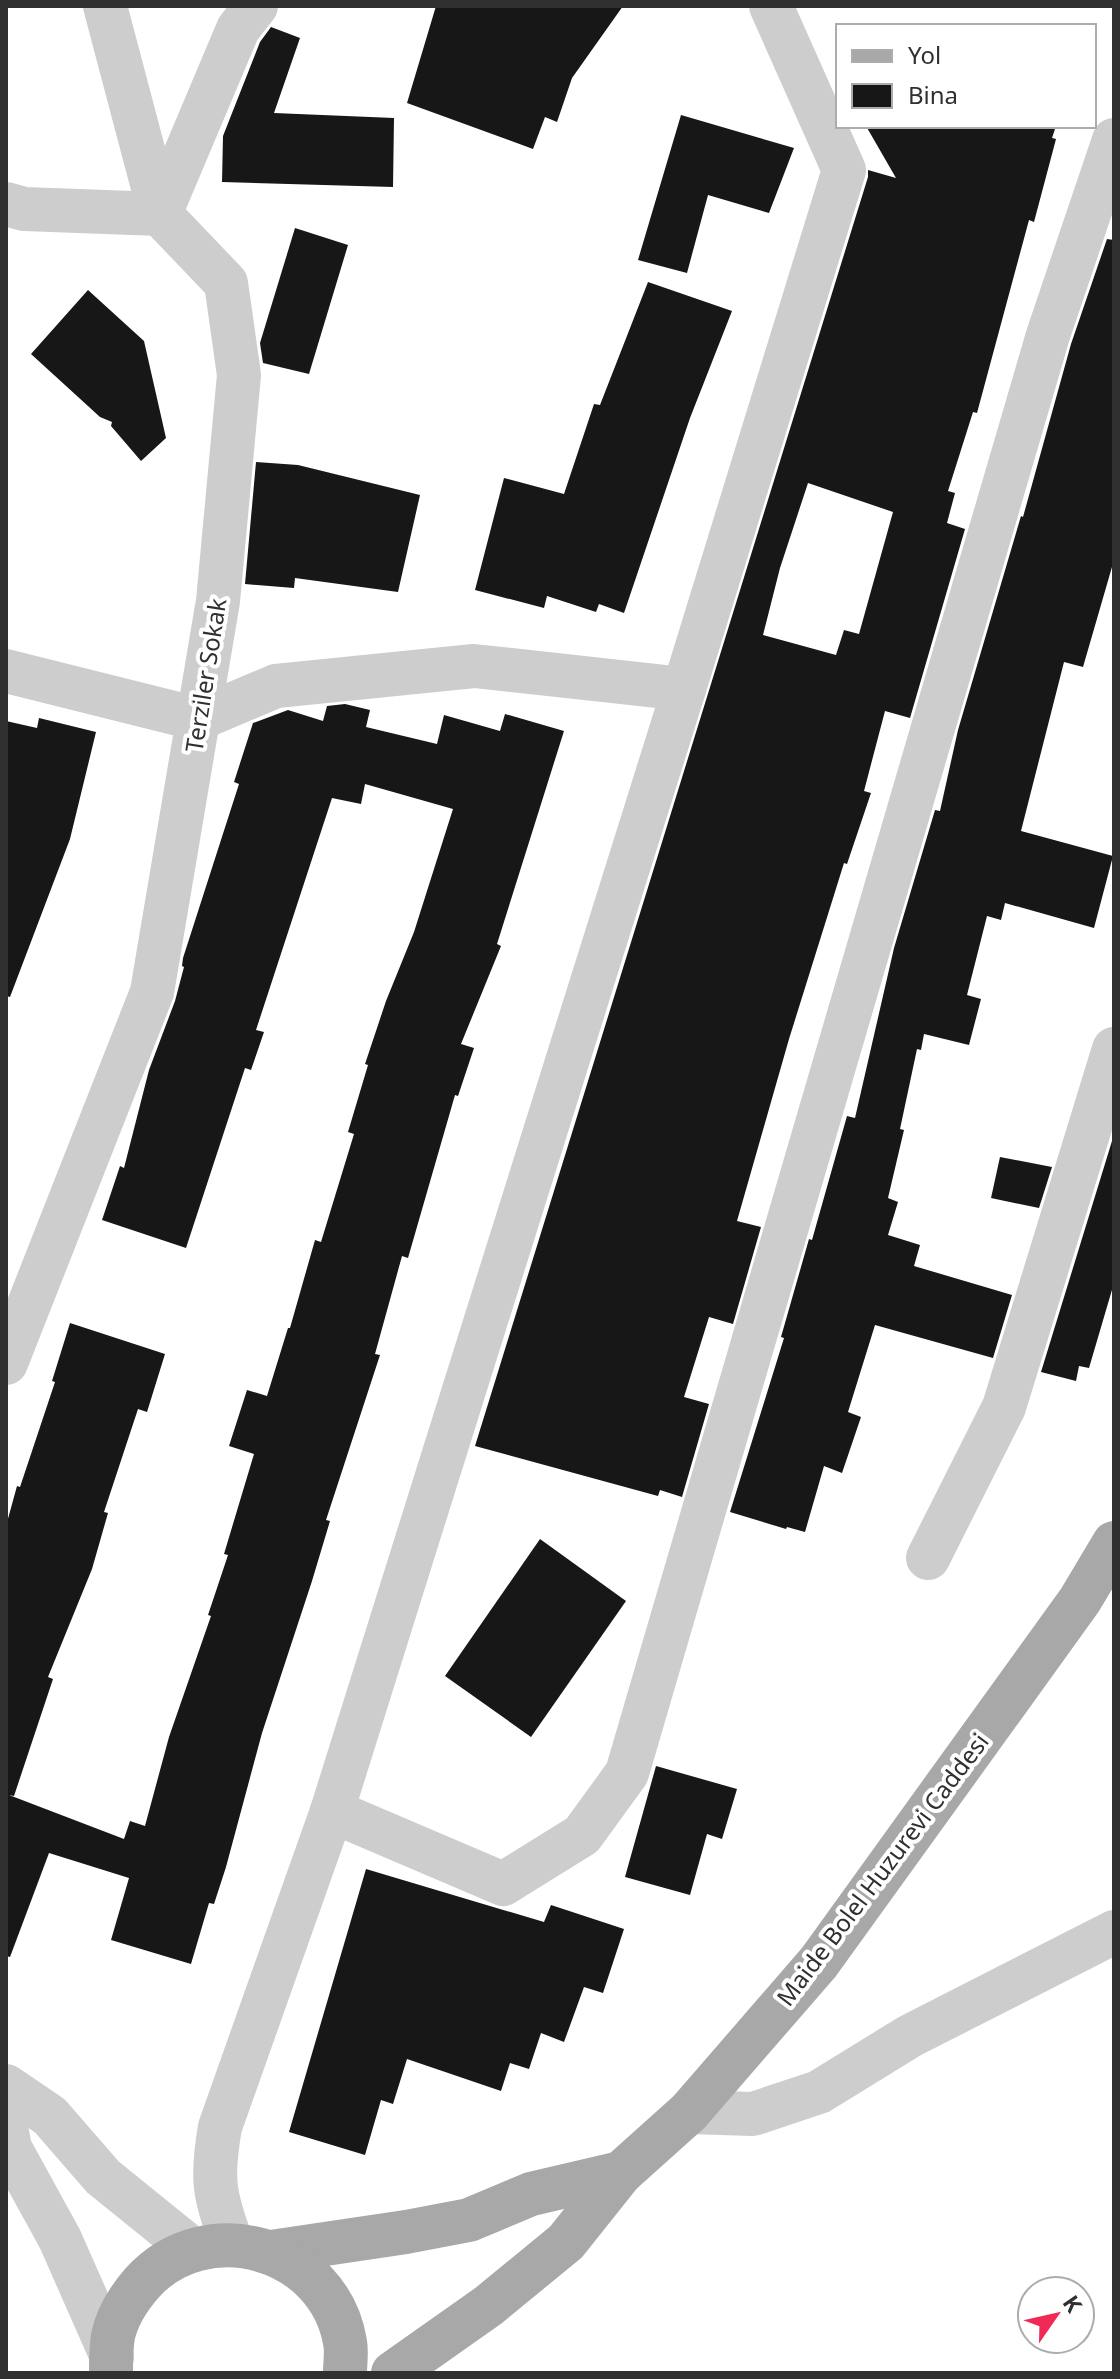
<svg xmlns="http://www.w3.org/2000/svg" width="1120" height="2379" font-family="'Noto Sans',sans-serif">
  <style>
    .building { fill: #171717; fill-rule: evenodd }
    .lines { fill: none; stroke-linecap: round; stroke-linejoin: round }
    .minor { stroke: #cdcdcd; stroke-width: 44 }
    .major { stroke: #a8a8a8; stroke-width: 44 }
    .labels { text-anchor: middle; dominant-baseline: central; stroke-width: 8; stroke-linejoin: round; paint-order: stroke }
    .street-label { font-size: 24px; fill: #303030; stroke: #fff }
  </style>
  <rect width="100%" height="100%" fill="#fff"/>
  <g class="building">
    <polygon points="436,6 623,6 572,78 557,122 545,117 533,149 407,103"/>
    <polygon points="271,27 300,38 274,113 394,118 393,187 222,182 223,136 260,42"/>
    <polygon points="681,115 794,148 769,213 708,195 687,273 638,260"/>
    <path d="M866 126H1056L1052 138 1056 139 1034 222 1029 220 977 413 973 412 948 491 955 493 947 523 965 529 910 718 885 711 864 791 871 793 847 864 844 863 789 1039 737 1221 761 1227 733 1324 709 1317 684 1397 709 1404 682 1497 660 1490 658 1496 475 1446 868 177V170L896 178ZM808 483 893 512 859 634 844 630 836 655 763 635 780 568Z"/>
    <polygon points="295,228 348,245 309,374 263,363 260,343"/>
    <polygon points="1107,239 1114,240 1114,560 1083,667 1064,662 1021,831 1113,856 1094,928 1005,903 1001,920 987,916 967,995 981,999 969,1045 924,1034 921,1050 917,1049 900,1129 904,1130 888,1198 898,1202 888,1235 920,1245 914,1266 1012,1295 993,1358 875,1325 848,1412 861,1417 842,1473 824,1466 805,1532 787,1527 786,1529 730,1512 784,1338 781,1337 809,1239 812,1240 847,1116 855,1118 894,948 935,810 940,811 958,730 1021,516 1023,517 1071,344"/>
    <polygon points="648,282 732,311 690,418 624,613 599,604 596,612 547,596 544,608 475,590 504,478 564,494 594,404 600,405"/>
    <polygon points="88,290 144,341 166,438 141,461 111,426 112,422 100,417 31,354"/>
    <polygon points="256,462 298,465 420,495 398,592 295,578 294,588 245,584"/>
    <polygon points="345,704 370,710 366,727 437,744 444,715 500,731 505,714 564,731 497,944 501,946 461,1044 474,1048 458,1096 455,1095 408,1258 402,1256 375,1354 380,1355 326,1520 330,1521 312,1581 262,1733 226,1867 214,1904 209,1903 191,1964 111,1940 129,1878 49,1853 10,1957 6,1956 6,1526 17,1486 20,1487 55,1382 52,1381 70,1323 165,1354 147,1412 138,1409 104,1512 108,1513 92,1569 48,1677 53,1679 14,1796 9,1795 124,1839 130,1821 145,1826 169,1737 211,1616 208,1615 228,1555 224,1554 254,1454 229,1446 247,1390 267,1396 288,1328 290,1328 315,1240 321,1242 354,1134 348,1132 368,1065 365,1064 386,1001 414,932 453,809 365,784 361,804 332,798 256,1030 264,1032 251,1070 245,1068 186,1248 102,1220 120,1166 124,1168 149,1070 175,1001 184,967 182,966 183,958 239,784 234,782 253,723 288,710 323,721 327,706"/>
    <polygon points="39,718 96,732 70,839 10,997 6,996 6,721 37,728"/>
    <polygon points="1112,1141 1114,1141 1114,1283 1089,1368 1079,1366 1076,1381 1041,1372"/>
    <polygon points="1000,1157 1052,1167 1039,1208 991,1198"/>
    <polygon points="540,1539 626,1601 531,1737 445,1676"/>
    <polygon points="656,1766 737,1789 722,1839 707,1834 690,1895 625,1877"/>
    <polygon points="366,1869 544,1922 551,1905 624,1929 603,1993 584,1987 564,2042 541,2033 529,2069 510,2063 501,2091 407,2059 393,2104 381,2100 365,2155 289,2132"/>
  </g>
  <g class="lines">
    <g class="minor">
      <polyline points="6,204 24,209 160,214 105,6"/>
      <polyline points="6,671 198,719 276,686 474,666 684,689 844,170 771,6"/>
      <polyline points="6,1363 152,992 218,601 239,375 226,283 160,214 238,29 256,6"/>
      <polyline points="928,1558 1004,1407 1114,1049"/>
      <polyline points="332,1811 503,1884 582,1835 627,1773 1048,335 1114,140"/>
      <polyline points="6,2086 50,2116 103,2177 192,2249"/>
      <polyline points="689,2112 753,2114 819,2092 910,2036 1114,1932"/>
      <polyline points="6,2127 10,2148 60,2239 112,2357"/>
      <path d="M232 2244C214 2195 211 2179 220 2127L332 1811 684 689"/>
    </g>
    <g class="major">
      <polyline points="271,2252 406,2232 469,2220 531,2194 621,2173"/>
      <path d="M111 2373C111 2361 111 2348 113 2336 117 2317 129 2298 142 2283 206 2212 329 2247 345 2342 347 2352 345 2363 345 2373"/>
      <polyline points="393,2373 488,2306 566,2242 621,2173 689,2112 819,1962 1080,1600 1114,1543"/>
    </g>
  </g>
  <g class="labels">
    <g class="street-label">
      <text transform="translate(205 675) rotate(-81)">Terziler Sokak</text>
      <text transform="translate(882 1869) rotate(-53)">Maide Bolel Huzurevi Caddesi</text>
    </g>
  </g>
  <rect width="1120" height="2379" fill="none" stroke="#303030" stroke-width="16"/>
  <rect x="836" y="24" width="260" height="104" fill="#ffffff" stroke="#acacac" stroke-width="2"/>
  <rect x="852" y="50" width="40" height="12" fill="#a8a8a8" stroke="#acacac" stroke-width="2"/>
  <text x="908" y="64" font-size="24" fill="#303030">Yol</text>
  <rect x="852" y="84" width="40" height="24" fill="#171717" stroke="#acacac" stroke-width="2"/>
  <text x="908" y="104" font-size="24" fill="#303030">Bina</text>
  <g transform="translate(1056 2315) rotate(56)"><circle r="38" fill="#ffffff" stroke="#acacac" stroke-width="2"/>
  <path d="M0-6L14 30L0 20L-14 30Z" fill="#f02955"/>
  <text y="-12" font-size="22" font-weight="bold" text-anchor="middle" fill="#303030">K</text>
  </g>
</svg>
